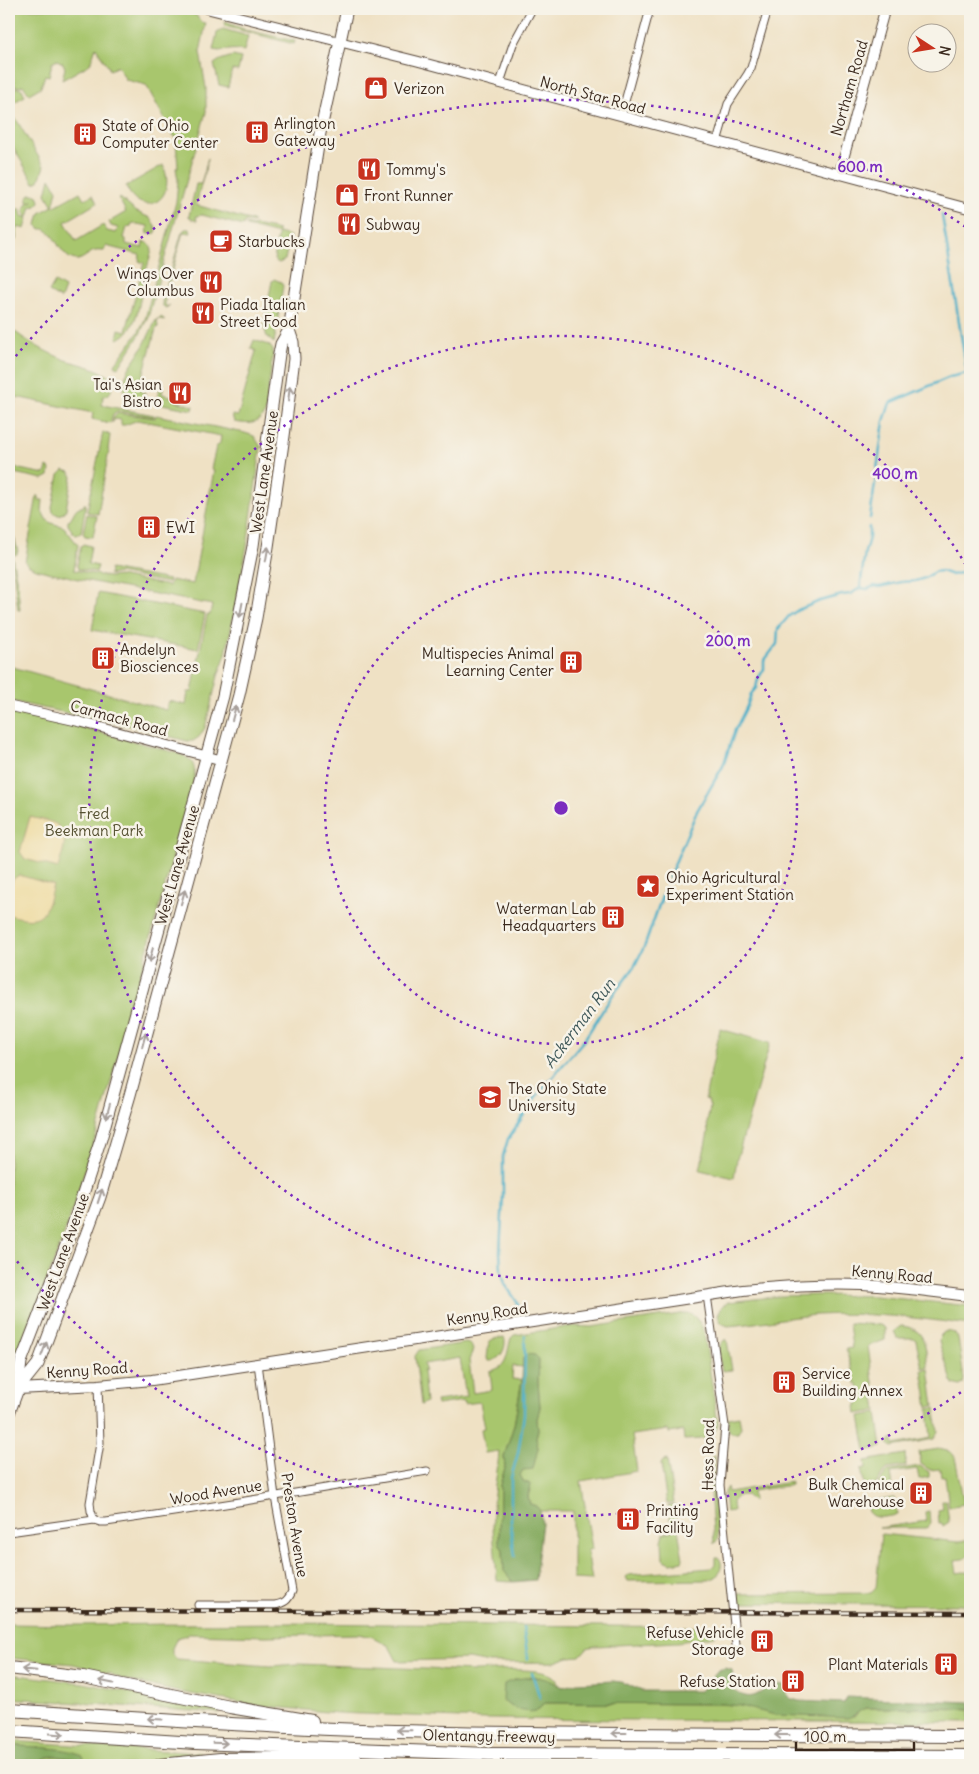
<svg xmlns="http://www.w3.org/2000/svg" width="979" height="1774" font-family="Delius,sans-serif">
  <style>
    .green { fill: #a8c66d; stroke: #727846 }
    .forest { fill: #86ab60; stroke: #606a3f }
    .sand { fill: #eeda9e; stroke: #94825e }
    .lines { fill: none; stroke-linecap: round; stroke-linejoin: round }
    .stream { stroke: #49afc8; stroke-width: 2.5 }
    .minor-casing { stroke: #564537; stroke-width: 9 }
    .tertiary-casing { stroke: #564537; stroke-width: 11 }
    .secondary-casing { stroke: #564537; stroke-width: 12 }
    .primary-casing { stroke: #564537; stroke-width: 13 }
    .motorway-casing { stroke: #564537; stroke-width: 14 }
    .minor { stroke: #fff; stroke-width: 7 }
    .tertiary { stroke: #fff; stroke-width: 9 }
    .secondary { stroke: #fff; stroke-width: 10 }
    .primary { stroke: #fff; stroke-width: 11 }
    .motorway { stroke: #fff; stroke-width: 12 }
    .rail-casing { stroke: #3b2a1e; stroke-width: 4.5 }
    .rail { stroke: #f7f3e8; stroke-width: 2.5; stroke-dasharray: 8; stroke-linecap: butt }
    .oneway { stroke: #a79f9a }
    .ring { fill: none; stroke: #7b2cbf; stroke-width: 2.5; stroke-dasharray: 2.5 5 }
    .labels { text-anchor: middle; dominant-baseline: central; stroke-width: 5; stroke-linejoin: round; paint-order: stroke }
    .poi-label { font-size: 15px; fill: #3b2a1e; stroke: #f7f3e8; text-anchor: start }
    .street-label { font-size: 15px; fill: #3b2a1e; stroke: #f7f3e8 }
    .park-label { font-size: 15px; fill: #565132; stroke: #f7f3e8 }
    .water-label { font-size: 16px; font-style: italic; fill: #40595a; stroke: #f7f3e8 }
    .centre { fill: #7b2cbf; stroke: #f7f3e8; stroke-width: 2.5 }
    .ring-label { font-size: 15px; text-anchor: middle; font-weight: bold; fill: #7b2cbf; stroke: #f7f3e8; stroke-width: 5; stroke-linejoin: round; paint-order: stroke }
  </style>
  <rect width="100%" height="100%" fill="#f7f3e8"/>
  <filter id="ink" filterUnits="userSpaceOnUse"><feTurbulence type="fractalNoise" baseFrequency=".02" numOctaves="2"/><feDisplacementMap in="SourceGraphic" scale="10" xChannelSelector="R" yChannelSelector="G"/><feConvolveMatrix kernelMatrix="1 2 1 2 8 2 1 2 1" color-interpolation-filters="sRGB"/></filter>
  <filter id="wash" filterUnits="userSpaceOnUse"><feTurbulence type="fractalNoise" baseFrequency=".0096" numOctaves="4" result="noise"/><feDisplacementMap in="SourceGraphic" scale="20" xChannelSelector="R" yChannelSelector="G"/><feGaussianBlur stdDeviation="1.12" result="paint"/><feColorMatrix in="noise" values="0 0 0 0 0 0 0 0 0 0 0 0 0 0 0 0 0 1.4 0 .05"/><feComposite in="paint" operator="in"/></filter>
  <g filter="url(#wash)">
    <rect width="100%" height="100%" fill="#efe1c4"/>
    <g class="green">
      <polygon points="9,9 175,9 196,15 201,22 206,23 200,52 206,88 206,112 149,314 139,336 119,367 116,366 115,364 138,333 145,319 176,202 178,180 176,168 178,167 176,143 178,139 174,136 146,85 126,80 118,66 110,70 96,47 90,64 62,80 65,68 63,63 57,60 52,63 49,76 45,75 41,87 29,94 23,85 20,87 9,84"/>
      <polygon points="225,22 246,30 295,41 294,44 224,26"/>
      <path d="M223 29 248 36 244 51C231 47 224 53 213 50L217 33Z"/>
      <polygon points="233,56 241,58 238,71 232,70 228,87 219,85 214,64 220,60"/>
      <polygon points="9,86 22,89 25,96 9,105"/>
      <polygon points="9,113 13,120 16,119 44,166 39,181 34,183 9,140"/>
      <polygon points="208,158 196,205 253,221 253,223 245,221 243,226 202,215 196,216 197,221 191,219 189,216 196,184 201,184"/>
      <path d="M163 165C179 202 140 220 126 186Z"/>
      <path d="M50 178 57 190 53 207 80 192 84 199 93 195 97 203 65 222 76 241 103 225 107 231 116 233 118 228 111 226 109 222 126 212 119 199 120 198 135 211 150 218 156 227V233L150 234 147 233 148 226 132 223 131 226 127 227 124 238 126 239V244L142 248 143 242C149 242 151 246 152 250 149 262 145 273 143 284 139 303 138 330 118 339L117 338 119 329 126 331 144 263 139 261 140 255 106 246 104 251C100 251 96 250 92 252 88 254 83 259 78 260 59 261 55 226 40 229L37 225 40 213 53 206 46 194Z"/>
      <polygon points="34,194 39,197 40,202 36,206 31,207 28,217 26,216 24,210 26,204 33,201 27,202 27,198 30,194"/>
      <polygon points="20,208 22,216 28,218 25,229 18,227 16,240 9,243 16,222 16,210"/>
      <polygon points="246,224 253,226 255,225 278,230 278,233 290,236 285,260 279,263 274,260 278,234 246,226"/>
      <polygon points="185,229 190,229 191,233 183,232 167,291 173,293 165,299 165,304 167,307 170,305 166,308 163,306 162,302 182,232"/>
      <polygon points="274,279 281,282 283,286 274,343 267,337 264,327 265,322 264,322 272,281"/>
      <polygon points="55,282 65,288 61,299 49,292"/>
      <polygon points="161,317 165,320 159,319 157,320 158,327 156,329 142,379 147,382 143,382 141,390 143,393 146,392 144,397 138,402 130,399 124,391 125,378 128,370 144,345 156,320"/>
      <path d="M9 327C26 341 45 352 66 360 82 365 96 367 110 377L105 384 106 386 111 379C114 384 112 391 108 395L103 396 102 405 154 415V417L117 411 113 414 110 423 92 419 93 413 16 397 15 404H9Z"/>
      <path d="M254 340 269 345 273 350V355L265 413C257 426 247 424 234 422L232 415 238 416 256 351 251 348Z"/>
      <polygon points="160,387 163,388 162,394 175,397 175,401 194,406 193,410 157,403 156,405"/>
      <path d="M117 413 155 418 156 415 245 433 254 436 261 447 247 546 226 654 218 676 205 728 199 737 193 741H187L134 727 9 701V666L166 710 169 701 186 705 188 692H192L207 615H210L212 605 73 578C61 573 32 572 25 562L37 496H39V500H43L42 511 46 519 51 523 64 527 78 545 74 570 109 577 119 576 169 586 171 580 193 584 214 470 211 469 216 447 220 443 221 436 138 420 125 425H121V420L115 419 112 423 114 416Z"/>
      <polygon points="103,432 110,435 108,450 109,450 98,514 87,512"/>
      <polygon points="9,467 45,474 47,467 50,469 49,476 43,479 9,472"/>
      <polygon points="64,470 70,472 72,477 66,509 64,513 58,515 53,512 52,507 59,475"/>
      <path d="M84 504H86L81 533 75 535 68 525V521C74 517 74 505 83 507Z"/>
      <polygon points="87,514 97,516 93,537 85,536 83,533"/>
      <polygon points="9,520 18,551 17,554 12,556 18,587 20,610 18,610 14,575 10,556 16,552"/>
      <polygon points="83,544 91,546 88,564 98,566 96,572 78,569 77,566 81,546"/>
      <polygon points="110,569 169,580 168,583 119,573 109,575"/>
      <polygon points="98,593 205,614 198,649 92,630"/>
      <path d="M9 711 59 721 177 753C192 759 196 763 194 780L97 1132 67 1226 35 1312 23 1338 12 1367 9 1370Z"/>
      <polygon points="720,1029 770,1043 737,1159 734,1178 700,1170 708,1132 707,1123 710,1107 708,1100 705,1099"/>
      <path d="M817 1295 875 1296 970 1306V1325C919 1318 868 1312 816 1315 786 1317 757 1324 728 1326L721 1323 718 1315 723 1305 728 1302 781 1296Z"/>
      <path d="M687 1313C696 1315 701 1324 704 1332L718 1424C713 1441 700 1439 684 1440L683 1431 669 1433 668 1430 632 1435 637 1471 581 1481 592 1549 587 1550 592 1580 573 1579V1511H540L536 1506 530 1504 528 1496 530 1490 519 1475 538 1448 536 1438 538 1430 537 1419 540 1407 538 1382 539 1359 523 1358V1367L513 1366 512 1379 522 1380 514 1425 504 1457 505 1468 500 1485 499 1542 503 1550 504 1570 513 1582 497 1581C496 1557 492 1534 493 1510 493 1491 498 1471 499 1451L485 1453 481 1429 485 1428 480 1402 464 1404 463 1401 437 1405 436 1401 466 1397 460 1358 424 1364 425 1370H423L426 1402 421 1405 415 1356 419 1350 466 1343 471 1345 473 1350 469 1360 473 1393 492 1390 490 1371C509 1367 506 1354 511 1338L514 1335 572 1326 591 1327Z"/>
      <polygon points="849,1323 880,1325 885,1328 885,1340 868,1346 877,1411 856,1414 855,1405 858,1405 857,1392 859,1392 858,1384 856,1384 846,1349 852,1348"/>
      <path d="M901 1326C927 1328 925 1347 928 1367L922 1368 916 1340 913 1338H897L894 1331Z"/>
      <path d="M944 1332C951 1331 955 1332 958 1338L964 1379 963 1384 960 1386 953 1384 939 1342 940 1336Z"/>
      <path d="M504 1337C508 1347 500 1362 488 1361L487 1358 489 1342 493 1339Z"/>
      <path d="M726 1339 727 1340 732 1370 722 1371C720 1359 714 1347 726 1339Z"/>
      <polygon points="929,1369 934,1406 928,1407 922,1370"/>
      <polygon points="935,1408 938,1432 934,1439 892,1447 889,1445 889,1441 892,1438 894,1445 931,1438 928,1409"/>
      <polygon points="877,1413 882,1447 866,1451 860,1416"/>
      <polygon points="739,1416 741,1427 738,1433 731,1433 728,1428 728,1418"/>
      <polygon points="939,1449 951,1452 955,1457 964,1504 949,1507 945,1476 941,1477 940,1469 930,1470 921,1464 919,1452"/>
      <polygon points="905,1454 906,1466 887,1469 871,1490 865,1487 861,1469 866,1468 865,1461"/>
      <polygon points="715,1456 713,1485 718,1539 714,1544 709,1473 712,1457"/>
      <polygon points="667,1460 674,1503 667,1504 661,1464 663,1461"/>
      <polygon points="920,1466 929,1472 929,1477 919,1479 917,1469 891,1473 893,1487 873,1490 888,1471"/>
      <polygon points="791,1482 791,1485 752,1491 753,1502 746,1495 739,1495 732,1502 733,1511 726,1512 724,1492 727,1487 728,1492"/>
      <path d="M894 1498 897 1515C887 1516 875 1521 868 1512L867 1506 869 1502 875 1499V1501Z"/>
      <polygon points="946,1500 949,1522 943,1526 942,1523 939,1523 938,1510 943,1509 942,1501"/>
      <polygon points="674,1505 683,1559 682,1561 671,1563 663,1559 662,1541 664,1533 672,1531 668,1506"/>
      <polygon points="929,1511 930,1524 927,1528 879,1528 926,1521 925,1512"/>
      <polygon points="881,1534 959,1542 970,1540 970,1554 964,1559 955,1560 957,1573 970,1571 970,1605 738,1603 736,1594 871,1593 876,1588"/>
      <path d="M715 1557H718C724 1563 721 1571 716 1577L709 1580 628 1581 626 1577 628 1575 711 1568 715 1564Z"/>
      <path d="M288 1623 713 1627 715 1630V1636L678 1642 595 1646 587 1648 580 1656 569 1657 555 1662 489 1663 469 1659 397 1661 389 1646 373 1637 359 1634 266 1636 189 1634 177 1638 172 1648V1655L177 1659 270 1666 298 1664 476 1671C491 1670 548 1666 556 1679 557 1680 558 1685 559 1686 546 1676 529 1677 513 1680L538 1710 545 1703 722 1704 855 1716 862 1709 866 1708H939L970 1710V1722L485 1719 337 1713 255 1705 174 1691 122 1679 111 1674 73 1664 9 1658V1624L76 1625Z"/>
      <polygon points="9,1674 83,1683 219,1709 219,1713 9,1698"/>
      <polygon points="9,1741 200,1753 201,1756 134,1765 9,1765 9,1764 29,1765 48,1757 55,1756 83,1761 62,1750 9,1745"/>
    </g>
    <g class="forest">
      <polygon points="527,1354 535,1355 539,1359 538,1382 540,1407 537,1419 538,1430 536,1438 538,1448 533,1469 523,1470 520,1475 523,1481 530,1484 528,1497 530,1504 536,1506 540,1511 542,1523 535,1580 513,1582 504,1571 503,1550 499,1542 500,1485 505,1468 504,1457 514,1425 522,1380 523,1358"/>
      <path d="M726 1668 732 1670 734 1690C741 1696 750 1699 758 1694 762 1693 764 1688 768 1686 772 1683 779 1684 784 1685L789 1698 799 1701 844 1703 846 1697 970 1702V1710L939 1708H866C859 1710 856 1716 847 1718L775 1715 740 1706 722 1704 545 1703C542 1706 539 1709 535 1711 525 1714 510 1707 503 1701L504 1684C518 1677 539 1674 553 1682 557 1684 558 1686 563 1687L577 1683 613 1681 621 1682 642 1691H700L718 1670Z"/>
      <path d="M9 1745C24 1747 75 1747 84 1757L83 1761 55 1756 48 1757 29 1765 9 1764Z"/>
    </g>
    <g class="sand">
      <path d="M30 817C37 819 47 820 54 823 72 833 62 853 58 868L25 859 20 852Z"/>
      <path d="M19 875 53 885C45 916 43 924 9 915V894L13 879Z"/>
    </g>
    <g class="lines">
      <g class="stream">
        <polyline points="870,518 884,421 890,403 950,377 967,373 942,215"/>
        <polyline points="860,588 865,552 869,538 869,527"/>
        <polyline points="669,877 697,811 723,766 735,730 747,706 751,694 756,688 758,679 764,669 764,661 777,644 778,629 789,616 798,610 820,601 842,595 851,594 860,588 867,589 875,586 879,587 901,582 915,581 925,578 934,572 941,571 952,575 959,573 970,575"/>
        <polyline points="520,1312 517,1302 505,1284 501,1270 500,1252 503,1197 503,1156 508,1139 535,1098 584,1040 612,996 633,969 645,945 665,888"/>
        <polyline points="515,1556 511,1528 511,1478 518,1453 524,1415 525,1336"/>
        <polyline points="523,1627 528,1659"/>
        <polyline points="532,1673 540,1698"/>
      </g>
    </g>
  </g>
  <g filter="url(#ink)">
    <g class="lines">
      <g class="minor-casing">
        <g id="minor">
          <polyline points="500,83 513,44 532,9"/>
          <polyline points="621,116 650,9"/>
          <polyline points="717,142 728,104 747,75 751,68 768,9"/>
          <polyline points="707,1295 725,1426 720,1485 736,1645"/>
          <polyline points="94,1520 91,1511 90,1503 100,1443 98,1385"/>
          <path d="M9 1532 94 1520 100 1522H106C214 1507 320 1489 427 1471"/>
          <path d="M198 1605H275C284 1603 288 1601 292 1591L275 1497 258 1363"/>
        </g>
      </g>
      <g class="tertiary-casing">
        <g id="tertiary">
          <polyline points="208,9 417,61 970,209"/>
          <polyline points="839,175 885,9"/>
          <polyline points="9,706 81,722 221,760"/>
        </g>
      </g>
      <g class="secondary-casing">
        <path id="secondary" d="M18 1389 98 1385 152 1380 743 1290C783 1286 823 1283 863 1285 899 1287 934 1292 970 1296"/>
      </g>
      <g class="primary-casing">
        <g id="primary">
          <polyline points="18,1389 38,1364 100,1197 130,1095 239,695 256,618 268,547 284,436 294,359 293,342 289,330"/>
          <polyline points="9,1413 18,1389 21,1362 68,1240 101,1139 223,696 253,546 279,354 281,344 289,330 320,133 347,9"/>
        </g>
      </g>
      <g class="motorway-casing">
        <g id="motorway">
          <polyline points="9,1668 83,1677 230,1707 312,1721"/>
          <path d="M9 1710C126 1718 244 1726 361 1730 564 1736 767 1734 970 1736"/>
          <polyline points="9,1731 196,1743 489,1754 970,1756"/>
          <polyline points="160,1765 220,1759 355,1757"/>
        </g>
      </g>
      <use href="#minor" class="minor"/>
      <use href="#tertiary" class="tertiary"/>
      <use href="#secondary" class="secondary"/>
      <use href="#primary" class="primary"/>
      <use href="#motorway" class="motorway"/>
      <g class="rail-casing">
        <polyline id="rail" points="9,1610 970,1613"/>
      </g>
      <use href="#rail" class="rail"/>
    </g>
    <defs><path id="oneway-shaft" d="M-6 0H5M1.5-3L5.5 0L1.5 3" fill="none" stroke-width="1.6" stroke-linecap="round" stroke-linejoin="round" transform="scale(1.25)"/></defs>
    <g class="oneway">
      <use href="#oneway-shaft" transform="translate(289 394) rotate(-83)"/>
      <use href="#oneway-shaft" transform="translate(267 554) rotate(-80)"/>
      <use href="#oneway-shaft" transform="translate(241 610) rotate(101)"/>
      <use href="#oneway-shaft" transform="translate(234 713) rotate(-75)"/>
      <use href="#oneway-shaft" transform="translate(183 897) rotate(-74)"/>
      <use href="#oneway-shaft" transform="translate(151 955) rotate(105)"/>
      <use href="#oneway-shaft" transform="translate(144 1040) rotate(-75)"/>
      <use href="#oneway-shaft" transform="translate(108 1111) rotate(105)"/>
      <use href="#oneway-shaft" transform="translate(100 1196) rotate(-72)"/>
      <use href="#oneway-shaft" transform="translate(44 1349) rotate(-69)"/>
      <use href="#oneway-shaft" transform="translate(29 1670) rotate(-174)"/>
      <use href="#oneway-shaft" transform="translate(106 1682) rotate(-168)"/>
      <use href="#oneway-shaft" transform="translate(155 1719) rotate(-177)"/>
      <use href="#oneway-shaft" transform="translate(404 1730) rotate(-179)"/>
      <use href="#oneway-shaft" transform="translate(619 1733) rotate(-180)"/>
      <use href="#oneway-shaft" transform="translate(57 1734) rotate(4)"/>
      <use href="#oneway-shaft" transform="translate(782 1735) rotate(-180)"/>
      <use href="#oneway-shaft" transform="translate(220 1743) rotate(2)"/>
    </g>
  </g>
  <g class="ring">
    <circle cx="561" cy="808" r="236"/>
    <path d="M970 1044A472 472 0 1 1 970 572"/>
    <path d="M967 1388A708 708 0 0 1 11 1254M11 362A708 708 0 0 1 967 228"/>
  </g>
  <defs>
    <g id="shop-square" transform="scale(1.25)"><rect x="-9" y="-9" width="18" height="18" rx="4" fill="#c8321e" stroke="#f7f3e8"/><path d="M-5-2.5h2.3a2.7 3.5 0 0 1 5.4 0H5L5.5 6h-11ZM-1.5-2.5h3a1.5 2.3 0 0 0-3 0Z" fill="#fff"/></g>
    <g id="building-square" transform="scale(1.25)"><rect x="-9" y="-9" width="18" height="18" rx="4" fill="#c8321e" stroke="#f7f3e8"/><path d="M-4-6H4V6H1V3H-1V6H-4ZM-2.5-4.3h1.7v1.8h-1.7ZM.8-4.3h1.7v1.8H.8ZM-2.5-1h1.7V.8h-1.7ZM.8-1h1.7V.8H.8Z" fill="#fff"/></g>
    <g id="restaurant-square" transform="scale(1.25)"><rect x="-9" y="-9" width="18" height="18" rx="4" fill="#c8321e" stroke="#f7f3e8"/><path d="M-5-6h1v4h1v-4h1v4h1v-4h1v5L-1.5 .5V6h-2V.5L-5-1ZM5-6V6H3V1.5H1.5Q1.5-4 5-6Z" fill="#fff"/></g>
    <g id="cafe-square" transform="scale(1.25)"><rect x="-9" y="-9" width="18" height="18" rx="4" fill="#c8321e" stroke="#f7f3e8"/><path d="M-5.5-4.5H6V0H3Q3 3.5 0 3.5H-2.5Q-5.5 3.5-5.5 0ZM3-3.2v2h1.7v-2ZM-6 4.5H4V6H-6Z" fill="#fff"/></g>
    <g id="sight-square" transform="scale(1.25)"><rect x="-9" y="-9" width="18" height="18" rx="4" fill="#c8321e" stroke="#f7f3e8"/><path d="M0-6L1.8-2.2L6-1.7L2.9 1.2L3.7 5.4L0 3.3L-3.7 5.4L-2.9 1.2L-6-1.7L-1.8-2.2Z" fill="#fff"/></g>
    <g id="university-square" transform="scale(1.25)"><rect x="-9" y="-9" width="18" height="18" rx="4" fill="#c8321e" stroke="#f7f3e8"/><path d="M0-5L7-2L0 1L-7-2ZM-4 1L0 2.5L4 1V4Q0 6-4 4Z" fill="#fff"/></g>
  </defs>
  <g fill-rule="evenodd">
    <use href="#shop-square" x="376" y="88"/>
    <use href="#building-square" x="257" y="132"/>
    <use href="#building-square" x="85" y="134"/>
    <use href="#restaurant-square" x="369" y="169"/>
    <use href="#shop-square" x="347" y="195"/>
    <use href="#restaurant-square" x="349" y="224"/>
    <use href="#cafe-square" x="221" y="241"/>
    <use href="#restaurant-square" x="211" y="282"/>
    <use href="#restaurant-square" x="203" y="313"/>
    <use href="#restaurant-square" x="180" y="393"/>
    <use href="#building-square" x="149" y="527"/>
    <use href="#building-square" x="103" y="658"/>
    <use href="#building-square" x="571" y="662"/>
    <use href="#sight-square" x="648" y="886"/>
    <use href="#building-square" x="613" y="917"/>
    <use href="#university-square" x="490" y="1097"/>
    <use href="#building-square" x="784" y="1382"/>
    <use href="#building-square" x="921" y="1493"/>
    <use href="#building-square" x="628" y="1519"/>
    <use href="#building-square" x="762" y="1641"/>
    <use href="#building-square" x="946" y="1664"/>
    <use href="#building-square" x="793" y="1681"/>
  </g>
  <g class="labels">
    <g class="poi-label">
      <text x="394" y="88">Verizon</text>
      <text x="274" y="123">Arlington<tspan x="274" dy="17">Gateway</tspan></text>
      <text x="102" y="125">State of Ohio<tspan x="102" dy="17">Computer Center</tspan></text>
      <text x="386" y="169">Tommy's</text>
      <text x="364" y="195">Front Runner</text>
      <text x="366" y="224">Subway</text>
      <text x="238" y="241">Starbucks</text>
      <text x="194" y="273" text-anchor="end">Wings Over<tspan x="194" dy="17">Columbus</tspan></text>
      <text x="220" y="304">Piada Italian<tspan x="220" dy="17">Street Food</tspan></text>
      <text x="162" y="384" text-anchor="end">Tai's Asian<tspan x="162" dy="17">Bistro</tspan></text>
      <text x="166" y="527">EWI</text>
      <text x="120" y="649">Andelyn<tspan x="120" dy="17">Biosciences</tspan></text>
      <text x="554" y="653" text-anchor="end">Multispecies Animal<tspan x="554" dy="17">Learning Center</tspan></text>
      <text x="666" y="877">Ohio Agricultural<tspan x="666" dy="17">Experiment Station</tspan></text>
      <text x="596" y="908" text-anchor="end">Waterman Lab<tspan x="596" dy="17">Headquarters</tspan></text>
      <text x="508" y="1088">The Ohio State<tspan x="508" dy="17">University</tspan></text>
      <text x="802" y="1373">Service<tspan x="802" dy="17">Building Annex</tspan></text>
      <text x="904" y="1484" text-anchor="end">Bulk Chemical<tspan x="904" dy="17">Warehouse</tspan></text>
      <text x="646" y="1510">Printing<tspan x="646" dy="17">Facility</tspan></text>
      <text x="744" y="1632" text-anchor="end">Refuse Vehicle<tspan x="744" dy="17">Storage</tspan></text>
      <text x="928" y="1664" text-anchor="end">Plant Materials</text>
      <text x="776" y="1681" text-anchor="end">Refuse Station</text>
    </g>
    <g class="street-label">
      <text transform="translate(849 88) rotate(-74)">Northam Road</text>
      <text transform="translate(593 95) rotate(15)">North Star Road</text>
      <text transform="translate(264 472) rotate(-82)">West Lane Avenue</text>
      <text transform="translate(119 718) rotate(15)">Carmack Road</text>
      <text transform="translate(177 865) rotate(-74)">West Lane Avenue</text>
      <text transform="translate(63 1252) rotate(-70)">West Lane Avenue</text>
      <text transform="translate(892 1274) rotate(5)">Kenny Road</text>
      <text transform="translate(487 1314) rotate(-9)">Kenny Road</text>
      <text transform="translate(87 1370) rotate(-4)">Kenny Road</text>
      <text transform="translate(708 1455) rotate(-89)">Hess Road</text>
      <text transform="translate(216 1492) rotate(-9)">Wood Avenue</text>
      <text transform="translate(295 1525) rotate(81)">Preston Avenue</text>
      <text transform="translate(489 1736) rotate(1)">Olentangy Freeway</text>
    </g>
    <g class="park-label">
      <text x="94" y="813">Fred<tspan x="94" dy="17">Beekman Park</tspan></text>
    </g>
    <g class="water-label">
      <text transform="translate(579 1023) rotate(-53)">Ackerman Run</text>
    </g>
  </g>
  <circle cx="561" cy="808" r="8" class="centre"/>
  <g class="ring-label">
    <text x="860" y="172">600 m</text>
    <text x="895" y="479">400 m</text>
    <text x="728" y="646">200 m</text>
  </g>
  <rect width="979" height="1774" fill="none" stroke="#f7f3e8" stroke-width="30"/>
  <g transform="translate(932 48) rotate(102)"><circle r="24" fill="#f7f3e8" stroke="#aca397"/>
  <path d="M0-4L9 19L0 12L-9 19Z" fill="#c8321e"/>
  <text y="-8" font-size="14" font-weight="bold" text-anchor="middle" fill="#3b2a1e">N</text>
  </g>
  <path d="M796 1742v8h118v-8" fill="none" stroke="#3b2a1e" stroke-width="2.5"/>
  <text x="804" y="1742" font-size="15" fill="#3b2a1e" stroke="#f7f3e8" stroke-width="4" paint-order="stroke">100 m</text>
</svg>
